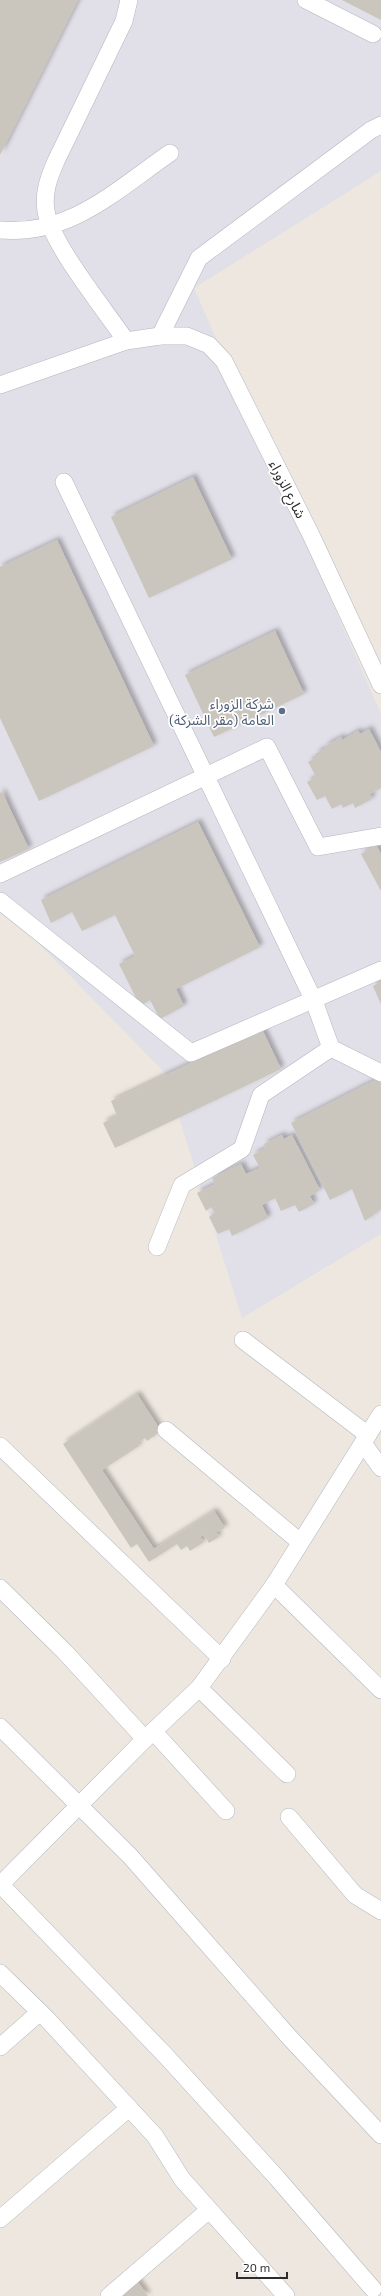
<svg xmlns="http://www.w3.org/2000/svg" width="381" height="2296" font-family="'Exo 2','Noto Sans Arabic',sans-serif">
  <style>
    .industrial { fill: #e1dfe7 }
    .building { fill: #cac5bd; filter: url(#shadow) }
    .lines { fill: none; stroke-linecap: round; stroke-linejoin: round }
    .minor-casing { stroke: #b3b6c0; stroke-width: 18 }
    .minor { stroke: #fff; stroke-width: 17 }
    .service-dot { fill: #5c6f8a; stroke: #fff; stroke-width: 1.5 }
    .labels { text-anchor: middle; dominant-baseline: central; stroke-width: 3.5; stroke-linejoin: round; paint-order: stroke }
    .street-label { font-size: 14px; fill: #2d2d2d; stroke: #fff }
    .service-label { font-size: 14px; fill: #4e5e75; stroke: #fff; text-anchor: end }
  </style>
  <defs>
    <filter id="shadow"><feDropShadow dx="3.5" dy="-3.5" stdDeviation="2" flood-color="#0004"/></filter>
  </defs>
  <rect width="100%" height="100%" fill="#eee7df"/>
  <polygon class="industrial" points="0,0 381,0 381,171 194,288 381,714 381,1234 242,1318 165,1073 0,904"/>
  <g class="building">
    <polygon points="0,0 78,0 0,155"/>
    <polygon points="342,0 381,0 381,20"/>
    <polygon points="193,477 232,559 149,598 111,517"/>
    <polygon points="57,540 154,746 39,801 0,718 0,567"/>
    <polygon points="275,631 304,694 214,737 185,675"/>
    <polygon points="369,729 381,752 381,788 370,794 372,799 355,808 353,803 343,808 341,804 332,809 325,796 317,800 307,782 316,777 308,762 317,757 315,754 326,748 325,746 341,737 342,740 358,731 360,734"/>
    <polygon points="2,792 29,849 0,862 0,793"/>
    <polygon points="198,822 260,947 176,989 184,1006 160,1019 150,1000 140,1006 119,964 135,956 115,915 82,931 72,912 51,923 41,900"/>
    <polygon points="376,845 381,854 381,891 361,854"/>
    <polygon points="381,982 381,1004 373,986"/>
    <polygon points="262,1029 281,1069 115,1148 103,1123 117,1116 111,1101"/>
    <polygon points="381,1077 381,1209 365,1221 352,1189 330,1200 291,1123"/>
    <polygon points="282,1135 284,1139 292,1135 320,1190 310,1196 314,1204 299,1212 295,1205 281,1211 275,1198 262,1205 268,1218 232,1236 229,1229 218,1234 209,1217 215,1213 211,1207 206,1211 197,1193 215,1184 212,1178 241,1164 246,1174 260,1168 253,1155 266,1148 264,1144"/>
    <polygon points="137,1394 161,1431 147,1441 145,1438 137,1443 139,1446 102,1470 154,1549 214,1511 225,1528 216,1532 219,1537 209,1543 204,1535 200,1537 204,1542 190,1551 187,1546 181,1550 177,1544 149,1562 137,1544 131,1548 63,1444"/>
    <polygon points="135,2278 148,2296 111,2296"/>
  </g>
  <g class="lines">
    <g class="minor-casing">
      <g id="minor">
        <polyline points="306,0 373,34"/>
        <path d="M0 230C70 236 115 191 170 153"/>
        <polyline points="160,336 199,258 371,130 381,125"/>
        <path d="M126 341C106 311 51 244 46 211 43 193 49 177 56 161L124 21 129 0"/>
        <polyline points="0,385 126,341 160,336 187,336 209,345 224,361 312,537 381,685"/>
        <polyline points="64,482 314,1001 331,1048 381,1073"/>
        <polyline points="0,874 267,747 318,847 381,836"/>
        <polyline points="0,901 191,1053 381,970"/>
        <polyline points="157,1247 182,1185 242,1149 261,1095 331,1048"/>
        <polyline points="243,1340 368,1435"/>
        <polyline points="166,1430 300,1542"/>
        <polyline points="363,1443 381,1468"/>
        <polyline points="0,1446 222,1659"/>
        <polyline points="274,1585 381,1690"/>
        <polyline points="0,1588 64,1651 145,1739"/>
        <polyline points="199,1688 287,1774"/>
        <polyline points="0,1727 130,1856 290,2038 381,2135"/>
        <polyline points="154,1732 226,1811"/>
        <polyline points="289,1817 355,1895 381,1911"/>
        <polyline points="0,1884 166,2056 277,2178 373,2289"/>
        <polyline points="1,1884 145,1739 199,1688 274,1585 381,1414"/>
        <polyline points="0,1973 47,2019 155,2136 182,2179 286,2296"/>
        <polyline points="0,2047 40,2012"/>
        <polyline points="0,2219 129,2108"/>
        <polyline points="109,2296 209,2210"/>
      </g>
    </g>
    <use href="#minor" class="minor"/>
  </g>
  <circle class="service-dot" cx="282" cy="711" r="4"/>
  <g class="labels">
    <g class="street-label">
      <text transform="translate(288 489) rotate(63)">شارع الزوراء</text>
    </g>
    <g class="service-label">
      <text x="274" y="703">شركة الزوراء<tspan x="274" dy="16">العامة (مقر الشركة)</tspan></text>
    </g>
  </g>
  <path d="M237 2272v6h50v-6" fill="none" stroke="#2d2d2d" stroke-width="2"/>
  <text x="243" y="2272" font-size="12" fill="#2d2d2d" stroke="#ffffff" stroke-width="3" paint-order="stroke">20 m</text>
</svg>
